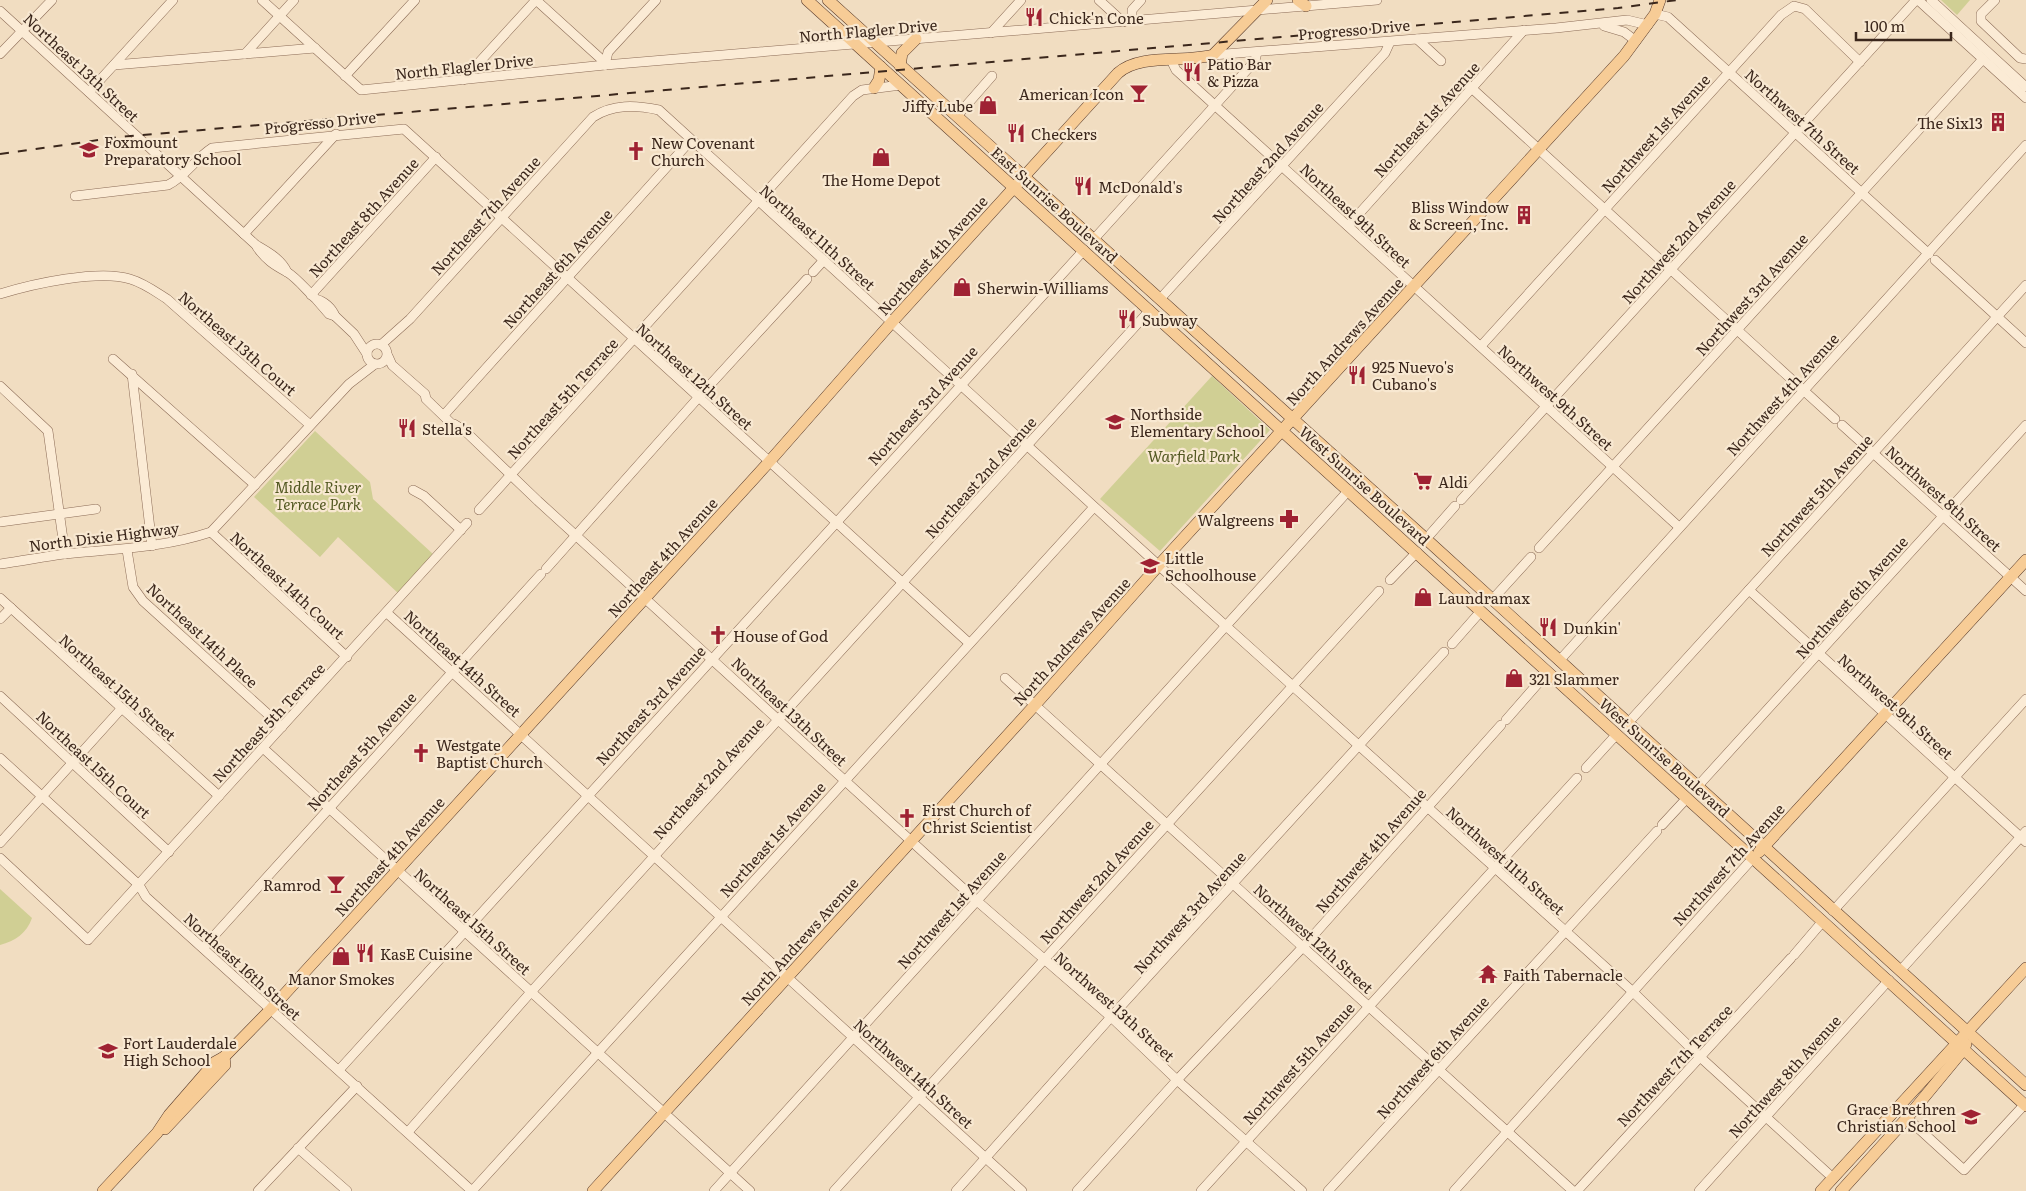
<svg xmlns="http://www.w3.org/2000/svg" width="2026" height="1191" font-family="Literata,serif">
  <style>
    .green { fill: #d0cf94 }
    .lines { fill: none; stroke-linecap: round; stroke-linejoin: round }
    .minor-casing { stroke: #8c6c57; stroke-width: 10 }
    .major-casing { stroke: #593b2c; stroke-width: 12 }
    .minor { stroke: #fbebd5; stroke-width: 9 }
    .major { stroke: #f7cc96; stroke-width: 11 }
    .rail { stroke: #3b271c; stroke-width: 2; stroke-dasharray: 9 9; stroke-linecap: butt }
    .labels { text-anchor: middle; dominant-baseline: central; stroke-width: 4.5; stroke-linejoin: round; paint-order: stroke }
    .poi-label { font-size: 15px; fill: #3b271c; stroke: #f8e8d1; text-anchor: start }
    .street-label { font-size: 15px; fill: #3b271c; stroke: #f8e8d1 }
    .park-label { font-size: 15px; font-style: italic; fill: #525821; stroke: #f8e8d1 }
  </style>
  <rect width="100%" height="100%" fill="#f1ddc1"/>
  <g class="green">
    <polygon points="1941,0 1970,0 1957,15"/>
    <polygon points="1212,376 1270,430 1160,551 1100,499"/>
    <polygon points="315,431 370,482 373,499 433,554 399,594 338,537 320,557 254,497"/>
    <path d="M0 889 32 918C27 933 15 941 0 945Z"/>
  </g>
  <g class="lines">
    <g class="minor-casing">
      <g id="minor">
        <polyline points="262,0 361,90 605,65 1377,0"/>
        <polyline points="536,0 600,58 605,65"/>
        <polyline points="1099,0 1123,22"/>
        <polyline points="1918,0 2026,98"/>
        <polyline points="1931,0 2026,87"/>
        <polyline points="1995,0 1981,14 1981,21 2020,58 2026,59"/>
        <path d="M0 11 256 245C268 252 281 259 287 272"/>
        <polyline points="1655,14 1668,17 1929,254"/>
        <polyline points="1132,21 1132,10 1141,0"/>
        <polyline points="1604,26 1624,32 1636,41"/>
        <polyline points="991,33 1021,0"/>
        <polyline points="1417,39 1441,61"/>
        <polyline points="0,54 52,0"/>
        <polyline points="245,54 294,0"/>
        <polyline points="1213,55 1556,28 1627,20 1648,25"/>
        <polyline points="1171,60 1176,70 1679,527"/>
        <polyline points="114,65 315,48"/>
        <polyline points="605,65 608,52 656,0"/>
        <polyline points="345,76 415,0"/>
        <polyline points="463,80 536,0"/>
        <polyline points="1466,83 1835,419"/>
        <polyline points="89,92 173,0"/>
        <polyline points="957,116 992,76"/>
        <path d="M75 196 168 185C186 176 195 159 212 148L404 129 969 643"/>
        <polyline points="1348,226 1524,30"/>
        <polyline points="244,234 336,134"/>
        <polyline points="1094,239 1255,61 1257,52"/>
        <path d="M257 247C266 260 274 265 287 272 297 278 307 291 316 299L329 314 335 316C332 308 324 301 316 299"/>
        <polyline points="1935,260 2026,343"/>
        <polyline points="813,272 824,260"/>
        <path d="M0 294C32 284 99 269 130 279 144 283 156 292 167 299L309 424"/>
        <polyline points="311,295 436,157"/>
        <polyline points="1160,299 1385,53 1390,42"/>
        <polyline points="335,316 354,334 367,354"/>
        <circle cx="377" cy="354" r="10"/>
        <path d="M382 344 410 319 593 117C613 104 635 105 659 110L1167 573 1632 991 1699 1056 1833 1178"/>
        <polyline points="1481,346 1781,15 1794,6 1805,9 1860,62"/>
        <polyline points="388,356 392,365 425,394 426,399 457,429"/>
        <polyline points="113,359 255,485"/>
        <polyline points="132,374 152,546"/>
        <polyline points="0,386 48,431 65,554"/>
        <polyline points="444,415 691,140"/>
        <polyline points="454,424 464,430 538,501 977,901 1111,1017 1177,1080 1302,1191"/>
        <polyline points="1842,425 2026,591"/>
        <polyline points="413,490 424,496 461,530"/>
        <polyline points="1461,500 1916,0"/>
        <polyline points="479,510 853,96 862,90 901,85"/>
        <polyline points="0,522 96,509"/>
        <polyline points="211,532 347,657"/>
        <polyline points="1426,539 1455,506"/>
        <polyline points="1539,548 1983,59"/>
        <polyline points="127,550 133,587 143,601 282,727"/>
        <path d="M0 564C21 561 43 557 64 554 114 549 163 548 211 532L349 384 375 364"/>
        <polyline points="546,569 698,398 807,279"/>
        <polyline points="1390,580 1417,552"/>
        <polyline points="1749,590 2026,842"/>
        <polyline points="0,598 219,796"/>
        <polyline points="1492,600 1531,557"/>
        <polyline points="387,613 1022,1191"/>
        <polyline points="0,619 11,608"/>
        <polyline points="1452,644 1481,611"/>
        <polyline points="1559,661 2026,145"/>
        <polyline points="1005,678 1573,1191"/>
        <polyline points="0,696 169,852"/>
        <polyline points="1506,720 1548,672"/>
        <polyline points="1628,723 2026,285"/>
        <polyline points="263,748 750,1191"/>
        <polyline points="0,758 139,885 146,897 472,1191 1094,507"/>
        <polyline points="1586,768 1617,734"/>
        <polyline points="1697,787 2026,425"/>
        <polyline points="1662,825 1687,798"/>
        <polyline points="0,843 121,709"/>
        <polyline points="0,858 88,940 467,523"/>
        <polyline points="1833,911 2026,699"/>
        <polyline points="203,948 541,574"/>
        <polyline points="1794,955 1823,921"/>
        <polyline points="1900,971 2026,831"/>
        <polyline points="339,1070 1084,250"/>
        <polyline points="1907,1118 1964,1170 2025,1104"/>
        <polyline points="408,1132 531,992 1150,310"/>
        <polyline points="298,1148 347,1191"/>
        <polyline points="258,1191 357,1086"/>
        <polyline points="714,1191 1349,490"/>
        <polyline points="834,1191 1379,591"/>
        <polyline points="956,1191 1111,1017 1444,652"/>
        <polyline points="1077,1191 1177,1080 1303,947 1501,725"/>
        <polyline points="1201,1191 1577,778"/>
        <polyline points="1328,1191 1657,831"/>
        <polyline points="1454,1191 1753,858"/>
        <polyline points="1577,1191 1791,958"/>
        <polyline points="1699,1191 1889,980"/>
      </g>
    </g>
    <g class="major-casing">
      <g id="major">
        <polyline points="807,0 2026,1106"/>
        <polyline points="828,0 1426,539 2026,1085"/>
        <polyline points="1298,0 1306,6"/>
        <polyline points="900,66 902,53 916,39"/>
        <polyline points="874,88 879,80 881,67"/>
        <polyline points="1759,852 2026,560"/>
        <polyline points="165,1129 225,1065 224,1057"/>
        <path d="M103 1191 157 1133 169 1115 215 1062 224 1057 271 1009 769 462 892 322 1118 73C1140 53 1185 63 1213 55L1267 0"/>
        <polyline points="593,1191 1035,705 1159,565 1624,56 1655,14 1660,0"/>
        <polyline points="1821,1191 2026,968"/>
        <polyline points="1841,1191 1907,1118 1964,1049 1966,1044"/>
      </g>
    </g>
    <use href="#minor" class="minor"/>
    <use href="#major" class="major"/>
    <polyline class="rail" points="0,154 120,137 1618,8 1677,0"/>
  </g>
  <defs>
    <g id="restaurant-bare" transform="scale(1.5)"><path d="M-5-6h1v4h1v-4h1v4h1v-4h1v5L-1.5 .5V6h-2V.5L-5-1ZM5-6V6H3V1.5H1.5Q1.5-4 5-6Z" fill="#9f2233" stroke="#f8e8d1" stroke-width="2.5" paint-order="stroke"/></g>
    <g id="bar-bare" transform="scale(1.5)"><path d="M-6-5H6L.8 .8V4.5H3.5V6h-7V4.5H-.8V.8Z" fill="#9f2233" stroke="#f8e8d1" stroke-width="2.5" paint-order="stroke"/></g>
    <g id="shop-bare" transform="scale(1.5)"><path d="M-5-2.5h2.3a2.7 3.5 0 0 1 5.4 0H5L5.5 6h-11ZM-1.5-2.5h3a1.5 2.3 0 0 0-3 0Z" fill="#9f2233" stroke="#f8e8d1" stroke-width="2.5" paint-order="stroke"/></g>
    <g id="building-bare" transform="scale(1.5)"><path d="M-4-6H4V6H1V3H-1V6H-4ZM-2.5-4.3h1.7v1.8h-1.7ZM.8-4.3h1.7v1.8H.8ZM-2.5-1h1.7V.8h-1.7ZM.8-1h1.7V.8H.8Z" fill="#9f2233" stroke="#f8e8d1" stroke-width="2.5" paint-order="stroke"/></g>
    <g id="school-bare" transform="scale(1.5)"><path d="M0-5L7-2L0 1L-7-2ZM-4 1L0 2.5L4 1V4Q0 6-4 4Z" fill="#9f2233" stroke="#f8e8d1" stroke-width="2.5" paint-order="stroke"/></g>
    <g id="church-bare" transform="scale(1.5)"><path d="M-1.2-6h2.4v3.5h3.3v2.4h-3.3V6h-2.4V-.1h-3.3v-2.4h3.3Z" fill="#9f2233" stroke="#f8e8d1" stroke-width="2.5" paint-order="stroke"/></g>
    <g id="supermarket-bare" transform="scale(1.5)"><path d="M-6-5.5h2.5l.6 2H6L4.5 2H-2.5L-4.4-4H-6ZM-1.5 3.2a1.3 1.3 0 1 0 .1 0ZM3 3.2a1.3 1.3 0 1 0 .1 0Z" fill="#9f2233" stroke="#f8e8d1" stroke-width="2.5" paint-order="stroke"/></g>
    <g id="pharmacy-bare" transform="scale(1.5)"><path d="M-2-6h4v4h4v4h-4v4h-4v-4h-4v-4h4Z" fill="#9f2233" stroke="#f8e8d1" stroke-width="2.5" paint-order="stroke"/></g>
    <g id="temple-bare" transform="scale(1.5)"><path d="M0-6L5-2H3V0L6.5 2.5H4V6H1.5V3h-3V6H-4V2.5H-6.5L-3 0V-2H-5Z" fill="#9f2233" stroke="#f8e8d1" stroke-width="2.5" paint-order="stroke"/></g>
  </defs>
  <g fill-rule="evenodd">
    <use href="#restaurant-bare" x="1034" y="17"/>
    <use href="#restaurant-bare" x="1192" y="72"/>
    <use href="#bar-bare" x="1139" y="93"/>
    <use href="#shop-bare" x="988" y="105"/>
    <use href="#building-bare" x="1998" y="122"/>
    <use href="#restaurant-bare" x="1016" y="133"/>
    <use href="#school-bare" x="89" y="150"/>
    <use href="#church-bare" x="636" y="151"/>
    <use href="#shop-bare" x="881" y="157"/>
    <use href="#restaurant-bare" x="1083" y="186"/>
    <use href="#building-bare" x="1524" y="215"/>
    <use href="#shop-bare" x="962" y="287"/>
    <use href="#restaurant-bare" x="1127" y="319"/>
    <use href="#restaurant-bare" x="1357" y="375"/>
    <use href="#school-bare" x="1115" y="422"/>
    <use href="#restaurant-bare" x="407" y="428"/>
    <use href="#supermarket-bare" x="1423" y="481"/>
    <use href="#pharmacy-bare" x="1289" y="519"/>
    <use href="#school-bare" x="1150" y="566"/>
    <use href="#shop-bare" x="1423" y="597"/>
    <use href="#restaurant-bare" x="1548" y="627"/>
    <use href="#church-bare" x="718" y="635"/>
    <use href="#shop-bare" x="1514" y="678"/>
    <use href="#church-bare" x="421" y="753"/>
    <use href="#church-bare" x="907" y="818"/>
    <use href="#bar-bare" x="336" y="884"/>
    <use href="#restaurant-bare" x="365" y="953"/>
    <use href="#shop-bare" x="341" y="956"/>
    <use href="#temple-bare" x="1488" y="974"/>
    <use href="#school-bare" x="108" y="1051"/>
    <use href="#school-bare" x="1971" y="1117"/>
  </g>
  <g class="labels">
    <g class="poi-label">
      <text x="1049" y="17">Chick'n Cone</text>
      <text x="1207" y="63">Patio Bar<tspan x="1207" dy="17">&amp; Pizza</tspan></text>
      <text x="1124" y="93" text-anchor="end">American Icon</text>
      <text x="973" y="105" text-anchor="end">Jiffy Lube</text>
      <text x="1983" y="122" text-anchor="end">The Six13</text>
      <text x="1031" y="133">Checkers</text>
      <text x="104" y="141">Foxmount<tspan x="104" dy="17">Preparatory School</tspan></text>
      <text x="651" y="142">New Covenant<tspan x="651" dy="17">Church</tspan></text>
      <text x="881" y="179" text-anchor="middle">The Home Depot</text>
      <text x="1098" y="186">McDonald's</text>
      <text x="1509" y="206" text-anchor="end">Bliss Window<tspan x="1509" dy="17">&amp; Screen, Inc.</tspan></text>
      <text x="977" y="287">Sherwin-Williams</text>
      <text x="1142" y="319">Subway</text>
      <text x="1372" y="366">925 Nuevo's<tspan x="1372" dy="17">Cubano's</tspan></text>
      <text x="1130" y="413">Northside<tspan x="1130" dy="17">Elementary School</tspan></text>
      <text x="422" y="428">Stella's</text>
      <text x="1438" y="481">Aldi</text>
      <text x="1274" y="519" text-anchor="end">Walgreens</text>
      <text x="1165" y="557">Little<tspan x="1165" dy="17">Schoolhouse</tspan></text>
      <text x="1438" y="597">Laundramax</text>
      <text x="1563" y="627">Dunkin'</text>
      <text x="733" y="635">House of God</text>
      <text x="1529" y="678">321 Slammer</text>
      <text x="436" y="744">Westgate<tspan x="436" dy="17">Baptist Church</tspan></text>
      <text x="922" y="809">First Church of<tspan x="922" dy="17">Christ Scientist</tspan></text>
      <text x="321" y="884" text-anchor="end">Ramrod</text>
      <text x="380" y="953">KasE Cuisine</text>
      <text x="1503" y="974">Faith Tabernacle</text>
      <text x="341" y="978" text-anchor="middle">Manor Smokes</text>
      <text x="123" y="1042">Fort Lauderdale<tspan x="123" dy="17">High School</tspan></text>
      <text x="1956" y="1108" text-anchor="end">Grace Brethren<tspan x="1956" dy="17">Christian School</tspan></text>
    </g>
    <g class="street-label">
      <text transform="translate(1354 29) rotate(-5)">Progresso Drive</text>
      <text transform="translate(868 30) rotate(-5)">North Flagler Drive</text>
      <text transform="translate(464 66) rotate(-6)">North Flagler Drive</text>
      <text transform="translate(82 67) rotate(43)">Northeast 13th Street</text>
      <text transform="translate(1426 119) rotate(-48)">Northeast 1st Avenue</text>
      <text transform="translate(1803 121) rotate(42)">Northwest 7th Street</text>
      <text transform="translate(320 122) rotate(-6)">Progresso Drive</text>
      <text transform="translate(1655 133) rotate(-48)">Northwest 1st Avenue</text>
      <text transform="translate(1267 162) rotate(-48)">Northeast 2nd Avenue</text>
      <text transform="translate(1055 204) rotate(42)">East Sunrise Boulevard</text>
      <text transform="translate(485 215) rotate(-48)">Northeast 7th Avenue</text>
      <text transform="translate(1356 215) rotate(43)">Northeast 9th Street</text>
      <text transform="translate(363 217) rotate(-48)">Northeast 8th Avenue</text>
      <text transform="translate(818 237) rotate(42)">Northeast 11th Street</text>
      <text transform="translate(1678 241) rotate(-48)">Northwest 2nd Avenue</text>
      <text transform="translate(932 255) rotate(-48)">Northeast 4th Avenue</text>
      <text transform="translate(557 268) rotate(-48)">Northeast 6th Avenue</text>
      <text transform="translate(1751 294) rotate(-48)">Northwest 3rd Avenue</text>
      <text transform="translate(1344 341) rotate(-48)">North Andrews Avenue</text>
      <text transform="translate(238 343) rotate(41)">Northeast 13th Court</text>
      <text transform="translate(695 376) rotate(42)">Northeast 12th Street</text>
      <text transform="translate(1782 394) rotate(-48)">Northwest 4th Avenue</text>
      <text transform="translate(1556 397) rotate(42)">Northwest 9th Street</text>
      <text transform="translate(562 398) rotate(-48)">Northeast 5th Terrace</text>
      <text transform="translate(922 405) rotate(-48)">Northeast 3rd Avenue</text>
      <text transform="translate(980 477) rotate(-48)">Northeast 2nd Avenue</text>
      <text transform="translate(1365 485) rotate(42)">West Sunrise Boulevard</text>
      <text transform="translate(1816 495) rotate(-48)">Northwest 5th Avenue</text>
      <text transform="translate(1944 498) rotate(42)">Northwest 8th Street</text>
      <text transform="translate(104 536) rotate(-7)">North Dixie Highway</text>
      <text transform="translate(662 557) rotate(-48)">Northeast 4th Avenue</text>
      <text transform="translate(288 585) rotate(43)">Northeast 14th Court</text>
      <text transform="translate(1851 597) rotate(-48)">Northwest 6th Avenue</text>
      <text transform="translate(203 635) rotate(43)">Northeast 14th Place</text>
      <text transform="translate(1071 641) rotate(-48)">North Andrews Avenue</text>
      <text transform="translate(463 663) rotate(42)">Northeast 14th Street</text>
      <text transform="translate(118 687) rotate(42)">Northeast 15th Street</text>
      <text transform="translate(650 705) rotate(-48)">Northeast 3rd Avenue</text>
      <text transform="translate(1896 706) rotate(42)">Northwest 9th Street</text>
      <text transform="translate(790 711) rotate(43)">Northeast 13th Street</text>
      <text transform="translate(268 722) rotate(-47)">Northeast 5th Terrace</text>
      <text transform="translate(361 751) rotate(-48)">Northeast 5th Avenue</text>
      <text transform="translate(1665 757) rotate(42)">West Sunrise Boulevard</text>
      <text transform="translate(94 764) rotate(43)">Northeast 15th Court</text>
      <text transform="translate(708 778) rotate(-48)">Northeast 2nd Avenue</text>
      <text transform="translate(772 839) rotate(-48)">Northeast 1st Avenue</text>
      <text transform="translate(1370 850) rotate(-49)">Northwest 4th Avenue</text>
      <text transform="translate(389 856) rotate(-48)">Northeast 4th Avenue</text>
      <text transform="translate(1506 860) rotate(42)">Northwest 11th Street</text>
      <text transform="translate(1728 864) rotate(-48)">Northwest 7th Avenue</text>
      <text transform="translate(1096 881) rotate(-48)">Northwest 2nd Avenue</text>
      <text transform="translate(951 909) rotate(-48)">Northwest 1st Avenue</text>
      <text transform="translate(1189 912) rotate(-48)">Northwest 3rd Avenue</text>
      <text transform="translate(473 921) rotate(42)">Northeast 15th Street</text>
      <text transform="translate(1314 938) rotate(42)">Northwest 12th Street</text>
      <text transform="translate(799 941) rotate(-48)">North Andrews Avenue</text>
      <text transform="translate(243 966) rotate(42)">Northeast 16th Street</text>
      <text transform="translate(1115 1006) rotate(42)">Northwest 13th Street</text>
      <text transform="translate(1432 1057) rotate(-48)">Northwest 6th Avenue</text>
      <text transform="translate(1298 1063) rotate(-48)">Northwest 5th Avenue</text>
      <text transform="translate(1674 1065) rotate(-47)">Northwest 7th Terrace</text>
      <text transform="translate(914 1073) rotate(42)">Northwest 14th Street</text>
      <text transform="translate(1784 1076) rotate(-48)">Northwest 8th Avenue</text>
    </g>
    <g class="park-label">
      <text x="1194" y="455">Warfield Park</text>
      <text x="318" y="486">Middle River<tspan x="318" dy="17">Terrace Park</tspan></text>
    </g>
  </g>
  <path d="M1856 32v8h95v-8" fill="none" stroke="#3b271c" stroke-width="2.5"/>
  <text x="1864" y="32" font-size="15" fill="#3b271c" stroke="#f8e8d1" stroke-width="4" paint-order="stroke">100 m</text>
</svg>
